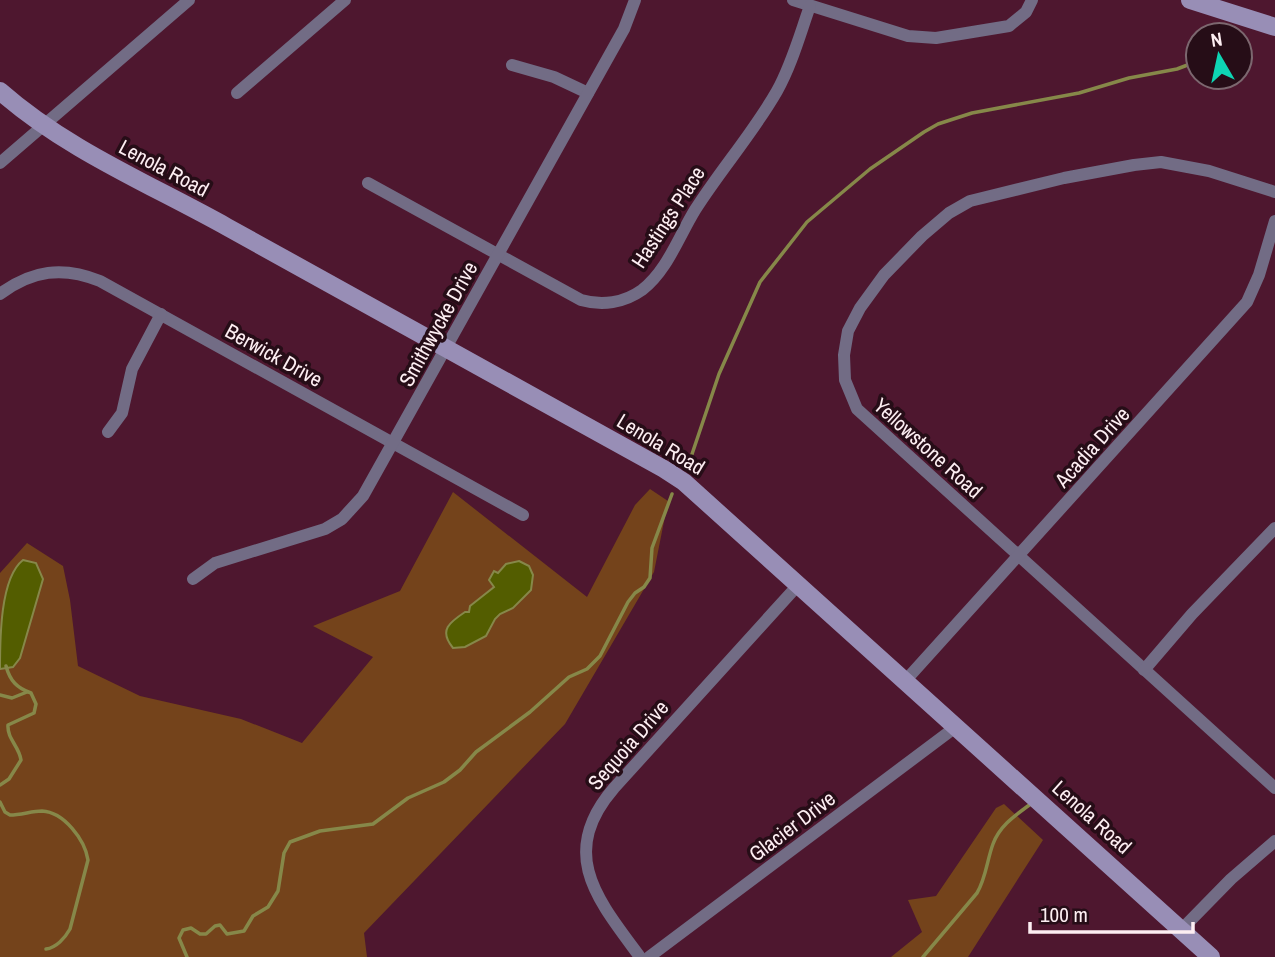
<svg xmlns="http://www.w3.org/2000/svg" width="1275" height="957" font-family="'Archivo Narrow',sans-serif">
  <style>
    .green { fill: #74431b }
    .water { fill: #535d00; stroke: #868849; stroke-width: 2 }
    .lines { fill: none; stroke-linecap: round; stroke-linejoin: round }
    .stream { stroke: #868849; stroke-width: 3.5 }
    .minor { stroke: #726c85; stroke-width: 12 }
    .secondary { stroke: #988eb6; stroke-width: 18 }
    .labels { text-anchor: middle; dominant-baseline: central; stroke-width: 7; stroke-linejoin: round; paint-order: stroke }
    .street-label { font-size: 21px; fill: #fdeef2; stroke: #260d17 }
  </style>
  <rect width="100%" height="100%" fill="#4e172f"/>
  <g class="green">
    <polygon points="650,489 668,501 654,572 565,724 364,933 367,957 0,957 0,573 27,543 63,566 70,600 78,666 140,696 241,719 302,743 373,657 313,626 400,591 453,492 587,597 635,505"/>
    <polygon points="1004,804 1043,840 968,957 891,957 922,932 908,900 936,896 996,808"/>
  </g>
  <g class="water">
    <path d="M23 560 36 563 43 579 20 658 13 667 0 669C0 639 0 578 23 560Z"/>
    <path d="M519 561 529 566 533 575 531 590 513 608 500 614 495 619 486 636 465 647 453 648C438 630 450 622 465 612H469L470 606 494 587 489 580 494 571 498 573 506 564Z"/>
  </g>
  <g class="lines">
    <g class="stream">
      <polyline points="689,463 719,374 760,282 807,222 870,169 924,132 938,124 972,113 1079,93 1129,78 1177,69 1198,61"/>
      <polyline points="0,695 12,698 27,692"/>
      <path d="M0 785 9 779 21 760C19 746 7 739 8 725L34 713 36 704 31 693C17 688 10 681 6 666"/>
      <path d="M0 802 5 812 10 815C21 815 32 811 42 811 64 812 85 840 88 860L70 929C65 938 56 948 46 949"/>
      <polyline points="187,957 179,938 183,930 191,928 200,934 206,934 215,926 220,925 227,934 244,931 253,916 268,907 278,891 284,853 290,842 320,831 373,824 408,798 444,782 460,770 476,752 530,712 569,677 587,669 600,656 628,602 635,593 644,587 650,578 652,548 672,494"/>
      <path d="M923 957 977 893C986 878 987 860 993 844 1000 825 1016 815 1032 803"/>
    </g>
    <g class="minor">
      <polyline points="793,0 908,36 936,38 1009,26 1026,12 1032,0"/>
      <polyline points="512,65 554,77 588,93"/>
      <polyline points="237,93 345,0"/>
      <polyline points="0,163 189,0"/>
      <path d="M368 183 581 300C602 306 624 303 642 290 667 271 679 236 695 210 721 169 753 133 777 91 792 64 800 34 810 6"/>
      <polyline points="1275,192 1209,171 1161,162 1134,165 1064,178 970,201 949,213 922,236 884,275 860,308 848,331 844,355 845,380 857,409 1275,788"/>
      <path d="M0 294C32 270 63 266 100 281L523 515"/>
      <polyline points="108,432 122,413 132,369 161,314"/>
      <polyline points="193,579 215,563 325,529 342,519 363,496 624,29 635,0"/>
      <polyline points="1144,670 1192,614 1275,528"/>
      <polyline points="906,680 1247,302 1259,275 1275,221"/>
      <polyline points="1182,929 1231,879 1275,841"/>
      <path d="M640 957C598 900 557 854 614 788L799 584"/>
      <polyline points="649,957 957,726"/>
    </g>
    <g class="secondary">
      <polyline points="1190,0 1275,27"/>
      <path d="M0 91C67 150 150 184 227 227 372 308 518 388 664 469L684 482 1211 957"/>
    </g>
  </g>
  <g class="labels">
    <g class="street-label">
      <text transform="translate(164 168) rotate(28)">Lenola Road</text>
      <text transform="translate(668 217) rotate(-57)">Hastings Place</text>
      <text transform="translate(438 324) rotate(-61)">Smithwycke Drive</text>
      <text transform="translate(274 355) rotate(29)">Berwick Drive</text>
      <text transform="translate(661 444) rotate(31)">Lenola Road</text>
      <text transform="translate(1092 447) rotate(-48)">Acadia Drive</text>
      <text transform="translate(928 448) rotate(42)">Yellowstone Road</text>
      <text transform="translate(628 745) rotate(-49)">Sequoia Drive</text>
      <text transform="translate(1092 817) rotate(42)">Lenola Road</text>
      <text transform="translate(792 826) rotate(-37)">Glacier Drive</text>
    </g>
  </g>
  <g transform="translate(1219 56) rotate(351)"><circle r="33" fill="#260d17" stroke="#7c676f" stroke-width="2"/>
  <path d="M0-5L12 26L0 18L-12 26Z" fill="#0ed5b4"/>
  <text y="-10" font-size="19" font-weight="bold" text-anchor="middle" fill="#fdeef2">N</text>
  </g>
  <path d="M1030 922v10h163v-10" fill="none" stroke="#fdeef2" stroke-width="3.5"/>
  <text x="1040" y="922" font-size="21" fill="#fdeef2" stroke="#260d17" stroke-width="5" paint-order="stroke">100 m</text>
</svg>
